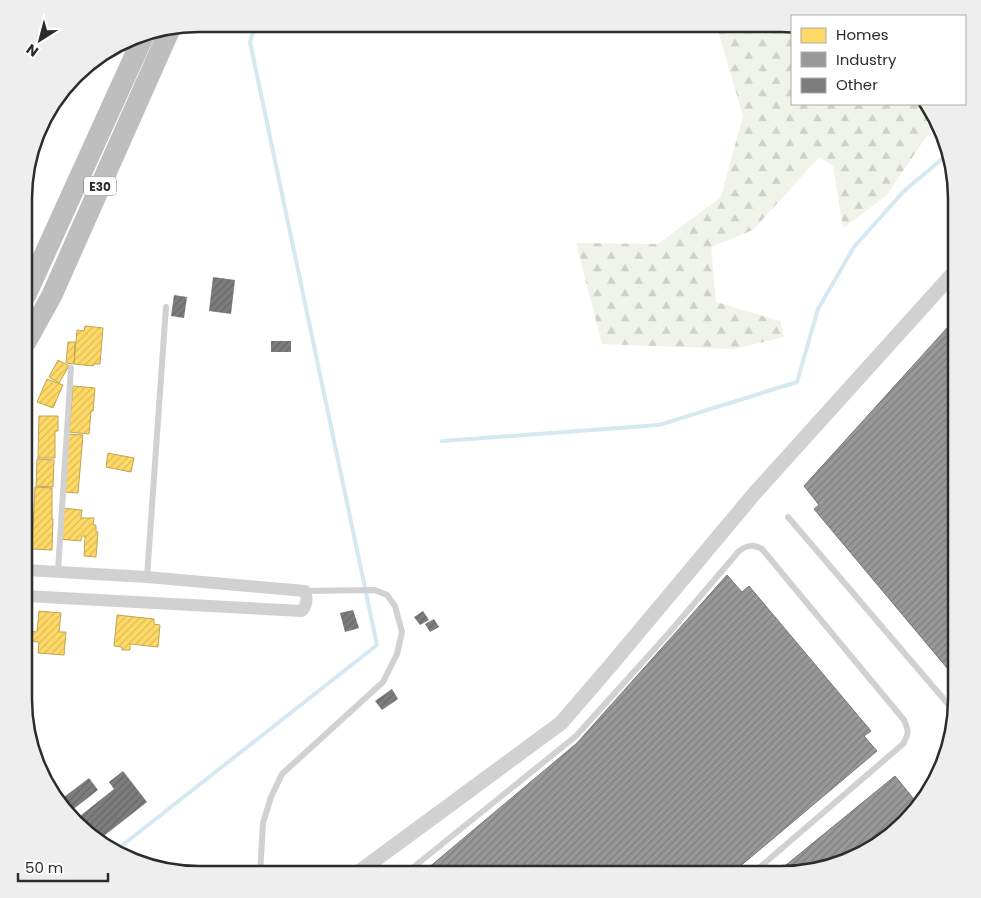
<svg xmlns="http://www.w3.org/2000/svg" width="981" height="898" font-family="Poppins,sans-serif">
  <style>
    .forest { fill: url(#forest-firs) }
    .homes { fill: url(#homes-hatch); stroke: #c0a555 }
    .industry { fill: url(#industry-hatch); stroke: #787878 }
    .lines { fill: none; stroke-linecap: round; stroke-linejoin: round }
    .stream { stroke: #d6e8f1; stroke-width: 4 }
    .building { fill: url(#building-hatch) }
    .service { stroke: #d1d1d1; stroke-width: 6 }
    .minor { stroke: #d1d1d1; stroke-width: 12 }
    .tertiary { stroke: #d1d1d1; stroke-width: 15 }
    .motorway { stroke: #bebebe; stroke-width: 21 }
    .labels { text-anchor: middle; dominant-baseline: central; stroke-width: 5; stroke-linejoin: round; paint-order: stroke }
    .shield { fill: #fff; stroke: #6b6b6b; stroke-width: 1 }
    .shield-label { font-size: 12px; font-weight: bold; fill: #2c2c2c }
    .rim { fill: none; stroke: #2c2c2c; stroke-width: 2.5 }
  </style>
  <defs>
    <pattern id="forest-firs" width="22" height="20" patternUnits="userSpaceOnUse" patternTransform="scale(1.25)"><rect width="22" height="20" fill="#f0f3ea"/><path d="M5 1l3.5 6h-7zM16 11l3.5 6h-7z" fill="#ced0c9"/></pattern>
    <pattern id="homes-hatch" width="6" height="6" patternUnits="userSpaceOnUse" patternTransform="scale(1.25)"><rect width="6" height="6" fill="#ffd966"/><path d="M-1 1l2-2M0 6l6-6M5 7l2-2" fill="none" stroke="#dbba59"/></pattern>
    <pattern id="industry-hatch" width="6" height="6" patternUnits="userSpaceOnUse" patternTransform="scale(1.25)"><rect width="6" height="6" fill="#999"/><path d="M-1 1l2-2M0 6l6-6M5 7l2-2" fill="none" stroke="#7d7d7d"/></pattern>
    <pattern id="building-hatch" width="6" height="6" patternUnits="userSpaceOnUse" patternTransform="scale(1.25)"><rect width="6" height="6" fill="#7d7d7d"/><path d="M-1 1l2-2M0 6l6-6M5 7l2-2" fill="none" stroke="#676767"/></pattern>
  </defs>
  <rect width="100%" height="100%" fill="#fff"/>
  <polygon class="forest" points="716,24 792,24 792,104 926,104 937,121 886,196 843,228 833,166 819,157 753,230 711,247 716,302 780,321 784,337 734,349 602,344 576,243 658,244 721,197 743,116"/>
  <g class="homes">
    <polygon points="85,326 103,328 100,364 94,364 93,366 74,364 77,330 84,331"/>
    <polygon points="68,342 75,342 74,364 66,363"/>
    <polygon points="58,360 69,366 59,383 49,377"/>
    <polygon points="47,379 63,385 53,408 37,402"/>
    <polygon points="73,386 95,388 93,411 91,411 89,434 69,432"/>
    <polygon points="39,416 58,416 58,431 55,431 55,458 38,458"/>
    <polygon points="67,434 83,435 78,493 63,492"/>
    <polygon points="108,453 134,458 131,472 106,467"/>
    <polygon points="37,459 54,460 53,487 36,486"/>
    <polygon points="35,487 52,488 52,519 53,519 52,550 32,549"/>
    <polygon points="61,508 82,510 81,518 94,518 93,525 96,525 96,532 98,532 96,557 84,556 85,536 82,536 81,541 59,539"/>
    <polygon points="25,515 31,516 29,545 25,544"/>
    <polygon points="39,611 61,613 59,632 66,632 64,655 38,653 39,642 28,641 29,631 37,632"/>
    <polygon points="117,615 154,619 154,624 160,625 158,647 130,644 130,650 122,650 122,647 114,646"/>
  </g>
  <g class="industry">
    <polygon points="957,317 957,670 952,674 814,509 819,505 804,486"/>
    <polygon points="727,575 742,592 749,586 871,731 864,736 877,751 731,874 421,874 577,743"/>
    <polygon points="895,776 918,804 897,831 849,861 793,874 775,874"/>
  </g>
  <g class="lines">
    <g class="stream">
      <polyline points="442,441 659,425 797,382 818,309 854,247 903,192 949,153"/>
      <polyline points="115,851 377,645 250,42 256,24"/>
    </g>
  </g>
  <g class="building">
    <polygon points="213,277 235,280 231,314 209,311"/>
    <polygon points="174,295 187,297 184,318 171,316"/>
    <rect x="271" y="341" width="20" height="11"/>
    <polygon points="353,610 359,628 345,632 340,613"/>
    <polygon points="423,611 429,620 420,625 414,617"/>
    <polygon points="434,619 439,627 430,632 425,624"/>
    <polygon points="392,689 398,699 382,710 375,701"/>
    <polygon points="123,771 147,802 100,839 75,820 114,789 109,782"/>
    <polygon points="89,778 98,790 67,814 59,801"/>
  </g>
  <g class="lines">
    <g class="service">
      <polyline points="788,517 954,711"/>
      <polyline points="58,571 71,368"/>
      <polyline points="147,577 166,307"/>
      <polyline points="949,705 957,698"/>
      <polyline points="260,874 263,823 271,797 282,774 383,682 397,654 402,632 395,606 387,595 375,590 305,591"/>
      <path d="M405 874 576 736 668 634 739 551C748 545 753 544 762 549L904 720C909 731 909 733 903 744L752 874"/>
    </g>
    <path class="minor" d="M25 596 302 611C307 605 308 599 305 591L147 577 25 570"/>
    <polyline class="tertiary" points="356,874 561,723 611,665 754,494 957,269"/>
    <g class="motorway">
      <polyline points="26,295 145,33"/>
      <polyline points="26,342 52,295 170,29"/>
    </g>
  </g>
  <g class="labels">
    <rect class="shield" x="84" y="176.5" width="32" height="19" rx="4"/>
    <g class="shield-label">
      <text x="100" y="186">E30</text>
    </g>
  </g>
  <path d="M0 0H981V898H0ZM199 32H781A167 167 0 0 1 948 199V699A167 167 0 0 1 781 866H199A167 167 0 0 1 32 699V199A167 167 0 0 1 199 32Z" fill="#eee" fill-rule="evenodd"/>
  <path class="rim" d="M199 32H781A167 167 0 0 1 948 199V699A167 167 0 0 1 781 866H199A167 167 0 0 1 32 699V199A167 167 0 0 1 199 32Z"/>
  <rect x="791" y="15" width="175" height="90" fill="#ffffff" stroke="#ababab"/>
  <rect x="801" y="28" width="25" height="15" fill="#ffd966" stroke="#ababab"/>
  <text x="836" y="40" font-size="15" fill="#2c2c2c">Homes</text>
  <rect x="801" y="52" width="25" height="15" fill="#999999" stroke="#ababab"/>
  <text x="836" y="65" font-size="15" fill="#2c2c2c">Industry</text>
  <rect x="801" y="78" width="25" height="15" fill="#7d7d7d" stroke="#ababab"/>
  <text x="836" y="90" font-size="15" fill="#2c2c2c">Other</text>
  <g transform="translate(40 40) rotate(216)" stroke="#ffffff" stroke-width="4" paint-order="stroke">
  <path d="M0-4L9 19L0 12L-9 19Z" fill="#2c2c2c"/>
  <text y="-8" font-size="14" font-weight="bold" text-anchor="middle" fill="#2c2c2c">N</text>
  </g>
  <path d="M18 873v8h90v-8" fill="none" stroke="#2c2c2c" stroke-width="2.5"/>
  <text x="25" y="873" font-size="15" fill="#2c2c2c" stroke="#ffffff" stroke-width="4" paint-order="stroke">50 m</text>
</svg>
